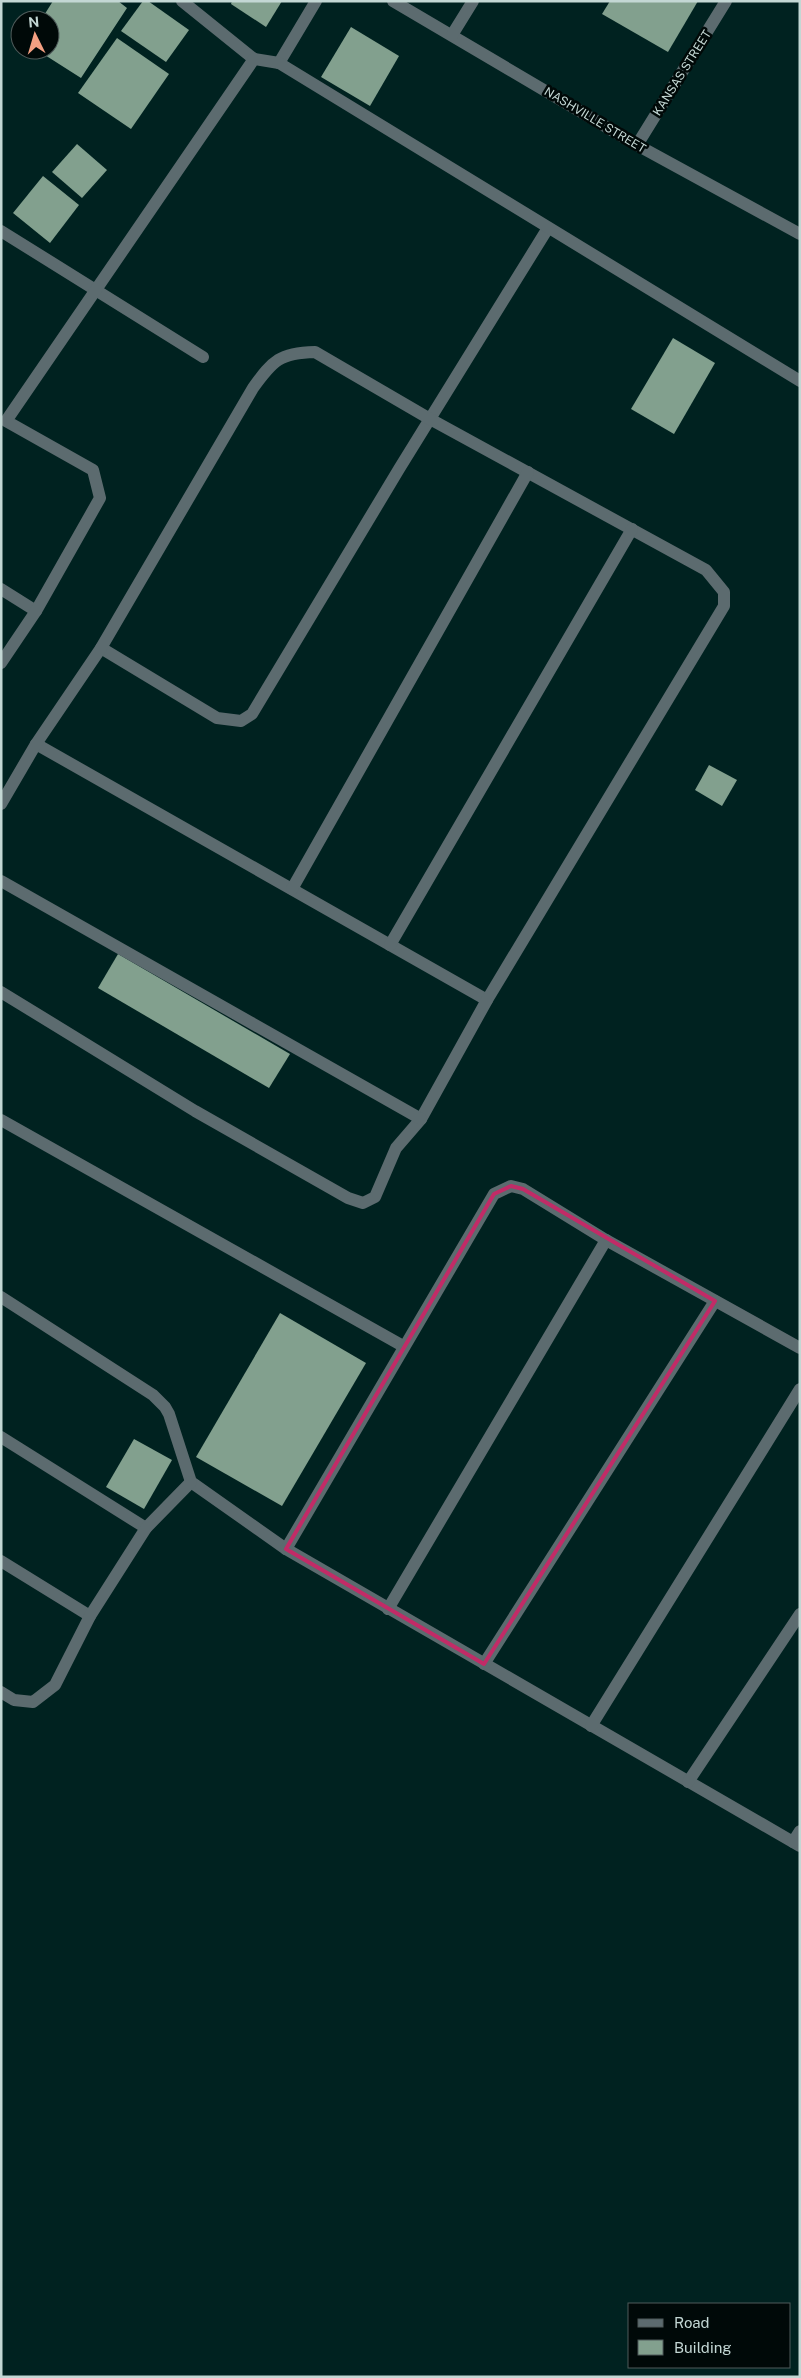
<svg xmlns="http://www.w3.org/2000/svg" width="801" height="2378" font-family="'Public Sans',sans-serif">
  <style>
    .building { fill: #82a08e }
    .lines { fill: none; stroke-linecap: round; stroke-linejoin: round }
    .minor { stroke: #5c6b6f; stroke-width: 12 }
    .marked { fill: none; stroke: #c22b67; stroke-width: 4; stroke-linejoin: round }
    .labels { text-anchor: middle; dominant-baseline: central; stroke-width: 5; stroke-linejoin: round; paint-order: stroke }
    .street-label { font-size: 12px; fill: #c3d7d4; stroke: #000908 }
  </style>
  <rect width="100%" height="100%" fill="#002220"/>
  <g class="building">
    <polygon points="53,1 118,1 127,8 81,78 37,50 50,50 50,20 41,20"/>
    <polygon points="143,1 148,1 189,30 166,62 121,31"/>
    <polygon points="232,1 282,1 266,27 231,4"/>
    <polygon points="610,1 698,1 668,52 602,14"/>
    <polygon points="351,27 399,56 370,106 321,77"/>
    <polygon points="117,38 169,74 131,129 78,93"/>
    <polygon points="77,144 107,170 82,198 52,172"/>
    <polygon points="43,176 79,205 50,243 13,213"/>
    <polygon points="673,338 715,363 674,434 631,409"/>
    <polygon points="709,765 737,780 722,806 695,790"/>
    <polygon points="118,954 290,1054 269,1088 98,988"/>
    <polygon points="280,1313 366,1363 282,1506 196,1457"/>
    <polygon points="134,1439 172,1460 144,1509 106,1487"/>
  </g>
  <g class="lines">
    <g class="minor">
      <polyline points="182,1 254,59"/>
      <polyline points="393,1 637,145 800,234"/>
      <polyline points="452,35 473,1"/>
      <polyline points="279,63 316,1"/>
      <polyline points="637,145 726,1"/>
      <polyline points="1,231 203,357"/>
      <polyline points="1,589 36,611"/>
      <polyline points="101,648 217,718 241,721 252,714 399,469 548,228"/>
      <polyline points="1,663 36,611 100,498 93,470 6,421 254,59 279,63 800,381"/>
      <polyline points="36,744 487,1000"/>
      <path d="M1 804 36 744 101 648 253 388C273 360 280 353 315 352L430 419 706 570 724 592V606L487 1000 421 1119 396 1148 375 1197 363 1203 348 1198 195 1111 1 992"/>
      <polyline points="1,881 421,1119"/>
      <polyline points="292,889 528,472"/>
      <polyline points="390,945 632,529"/>
      <polyline points="1,1120 403,1346"/>
      <polyline points="1,1297 153,1395 165,1407 169,1414 191,1482 286,1549 800,1846"/>
      <polyline points="1,1437 146,1528"/>
      <polyline points="286,1549 494,1194 511,1186 523,1189 606,1240 800,1348"/>
      <polyline points="1,1561 90,1616"/>
      <polyline points="388,1609 606,1240"/>
      <polyline points="484,1664 715,1301"/>
      <polyline points="1,1692 14,1700 33,1702 55,1685 90,1616 146,1528 191,1482"/>
      <polyline points="591,1726 800,1389"/>
      <polyline points="688,1782 800,1614"/>
      <polyline points="793,1842 800,1831"/>
    </g>
  </g>
  <path class="marked" d="M511 1186 523 1189 715 1301 484 1664 286 1549 494 1194Z"/>
  <g class="labels">
    <g class="street-label">
      <text transform="translate(682 73) rotate(-58)">KANSAS STREET</text>
      <text transform="translate(595 120) rotate(31)">NASHVILLE STREET</text>
    </g>
  </g>
  <rect width="801" height="2378" fill="none" stroke="#c3d7d4" stroke-width="5"/>
  <rect x="628" y="2303" width="162" height="65" fill="#000908" stroke="#4e5b5a"/>
  <rect x="638" y="2319" width="25" height="8" fill="#5c6b6f" stroke="#4e5b5a"/>
  <text x="674" y="2328" font-size="15" fill="#c3d7d4">Road</text>
  <rect x="638" y="2340" width="25" height="15" fill="#82a08e" stroke="#4e5b5a"/>
  <text x="674" y="2353" font-size="15" fill="#c3d7d4">Building</text>
  <g transform="translate(35 35) rotate(355)"><circle r="24" fill="#000908" stroke="#4e5b5a"/>
  <path d="M0-4L9 19L0 12L-9 19Z" fill="#f3a082"/>
  <text y="-8" font-size="14" font-weight="bold" text-anchor="middle" fill="#c3d7d4">N</text>
  </g>
</svg>
